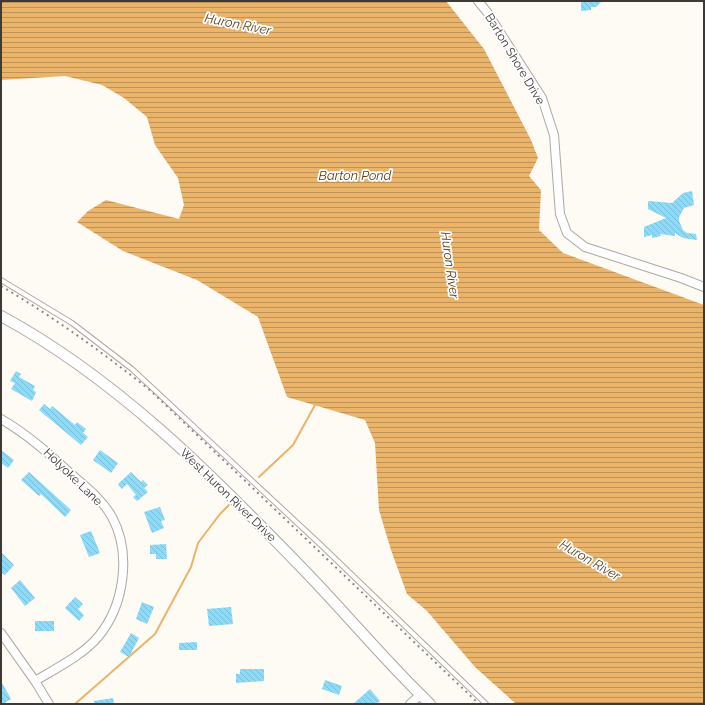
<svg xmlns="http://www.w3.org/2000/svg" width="705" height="705" font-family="Raleway,sans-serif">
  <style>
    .water { fill: url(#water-rules) }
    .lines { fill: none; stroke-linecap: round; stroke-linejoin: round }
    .stream { stroke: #eab46a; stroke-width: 2 }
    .building { fill: url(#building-back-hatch) }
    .service-casing { stroke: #ada8a2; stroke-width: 6 }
    .minor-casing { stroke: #ada8a2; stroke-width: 10 }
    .tertiary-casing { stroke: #ada8a2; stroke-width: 12 }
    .service { stroke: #fff; stroke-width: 4 }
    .minor { stroke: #fff; stroke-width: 8 }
    .tertiary { stroke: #fff; stroke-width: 10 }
    .rail { stroke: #8b8784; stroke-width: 2; stroke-dasharray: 2 4; stroke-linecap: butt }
    .labels { text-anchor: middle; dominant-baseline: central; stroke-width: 3.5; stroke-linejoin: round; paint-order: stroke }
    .street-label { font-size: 12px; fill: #3c3937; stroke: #fff }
    .water-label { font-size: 13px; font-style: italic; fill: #563f1f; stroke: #fff }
  </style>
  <defs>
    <pattern id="water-rules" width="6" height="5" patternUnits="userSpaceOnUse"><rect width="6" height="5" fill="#eab46a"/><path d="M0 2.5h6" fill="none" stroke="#bf9358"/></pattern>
    <pattern id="building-back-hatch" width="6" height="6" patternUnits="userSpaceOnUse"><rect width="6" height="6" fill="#8bdbf9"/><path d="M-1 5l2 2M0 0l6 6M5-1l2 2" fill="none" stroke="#79bdd6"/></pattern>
  </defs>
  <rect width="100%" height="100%" fill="#fefaf4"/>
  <polygon class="water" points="1,1 446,1 484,49 531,140 538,158 529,176 541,190 539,230 563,253 704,305 704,704 516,704 475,667 427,611 407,594 391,550 379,510 375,443 365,420 287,397 258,317 197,280 123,251 77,222 88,211 106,200 179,219 184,205 178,178 155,145 147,117 124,98 102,85 65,76 1,80"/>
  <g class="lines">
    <g class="stream">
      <polyline points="259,477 293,445 315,405 318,404"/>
      <polyline points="75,704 155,634 191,567 198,543 220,514 229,505"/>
    </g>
  </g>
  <g class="building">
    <polygon points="581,1 602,1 596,7 591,7 591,10 581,11"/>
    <polygon points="692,191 694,205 684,208 679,217 679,221 683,230 687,233 696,234 697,240 683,238 675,233 675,236 660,234 661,236 652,238 652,235 644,237 644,227 666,218 648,209 648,201 672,203 683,193"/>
    <polygon points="16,371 21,374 19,377 35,386 33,390 36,392 32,401 11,389 15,383 10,381"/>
    <polygon points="44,404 50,409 52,406 75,425 77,422 86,429 83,433 88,437 81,445 39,410"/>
    <polygon points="1,450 14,460 8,468 1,463"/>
    <polygon points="100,450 118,463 111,473 93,460"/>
    <polygon points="29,472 71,510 65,517 41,494 39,496 21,480"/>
    <polygon points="131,472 141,482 143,480 148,485 144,488 148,492 137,501 133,497 136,495 127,484 122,489 118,484"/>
    <polygon points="160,507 165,520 161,521 164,528 152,533 144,512"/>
    <polygon points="91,531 100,553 89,557 80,535"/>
    <polygon points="166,544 167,559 156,559 156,554 150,554 150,545"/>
    <polygon points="1,552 14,565 5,575 1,572"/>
    <polygon points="20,580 35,598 25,606 11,588"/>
    <polygon points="75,597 83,604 78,609 84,615 79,621 65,608"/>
    <polygon points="142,602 154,607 147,624 136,619"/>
    <polygon points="231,607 233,624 209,626 207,609"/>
    <rect x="35" y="621" width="19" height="10"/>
    <polygon points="131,633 139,638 129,657 120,652"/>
    <polygon points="197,642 197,650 179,650 179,643"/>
    <polygon points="240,669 264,669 264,681 236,683 236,674 240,674"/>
    <polygon points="325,680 342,686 339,695 322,689"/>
    <polygon points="1,681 11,699 3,704 1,704"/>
    <polygon points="370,689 380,701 376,704 353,704"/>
    <polygon points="113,698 114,704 94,704 94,701"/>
  </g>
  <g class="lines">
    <g class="service-casing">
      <polyline id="service" points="1,280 72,323 132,369 322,546 486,704"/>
    </g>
    <g class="minor-casing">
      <g id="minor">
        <polyline points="478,1 487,12 542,98 554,135 560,214 567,233 585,247 681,278 704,287"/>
        <path d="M1 419C27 434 48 453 70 473 85 486 102 499 112 517 132 554 124 606 98 637 83 655 55 669 35 681"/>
        <polyline points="1,633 35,681 49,704"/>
        <polyline points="410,704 420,695"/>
      </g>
    </g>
    <g class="tertiary-casing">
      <path id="tertiary" d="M1 316C116 378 211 474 301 567 345 612 385 661 430 704"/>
    </g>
    <use href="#service" class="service"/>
    <use href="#minor" class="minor"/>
    <use href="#tertiary" class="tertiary"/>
    <path class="rail" d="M1 286C55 318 102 352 151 391L479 704"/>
  </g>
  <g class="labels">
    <g class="street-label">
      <text transform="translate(515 59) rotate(59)">Barton Shore Drive</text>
      <text transform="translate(73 477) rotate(44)">Holyoke Lane</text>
      <text transform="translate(228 495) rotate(44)">West Huron River Drive</text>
    </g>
    <g class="water-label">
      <text transform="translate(238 24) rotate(11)">Huron River</text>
      <text x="355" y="175">Barton Pond</text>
      <text transform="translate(450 265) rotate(82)">Huron River</text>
      <text transform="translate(590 560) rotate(30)">Huron River</text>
    </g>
  </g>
  <rect width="705" height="705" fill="none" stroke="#3c3937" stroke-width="4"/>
</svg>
